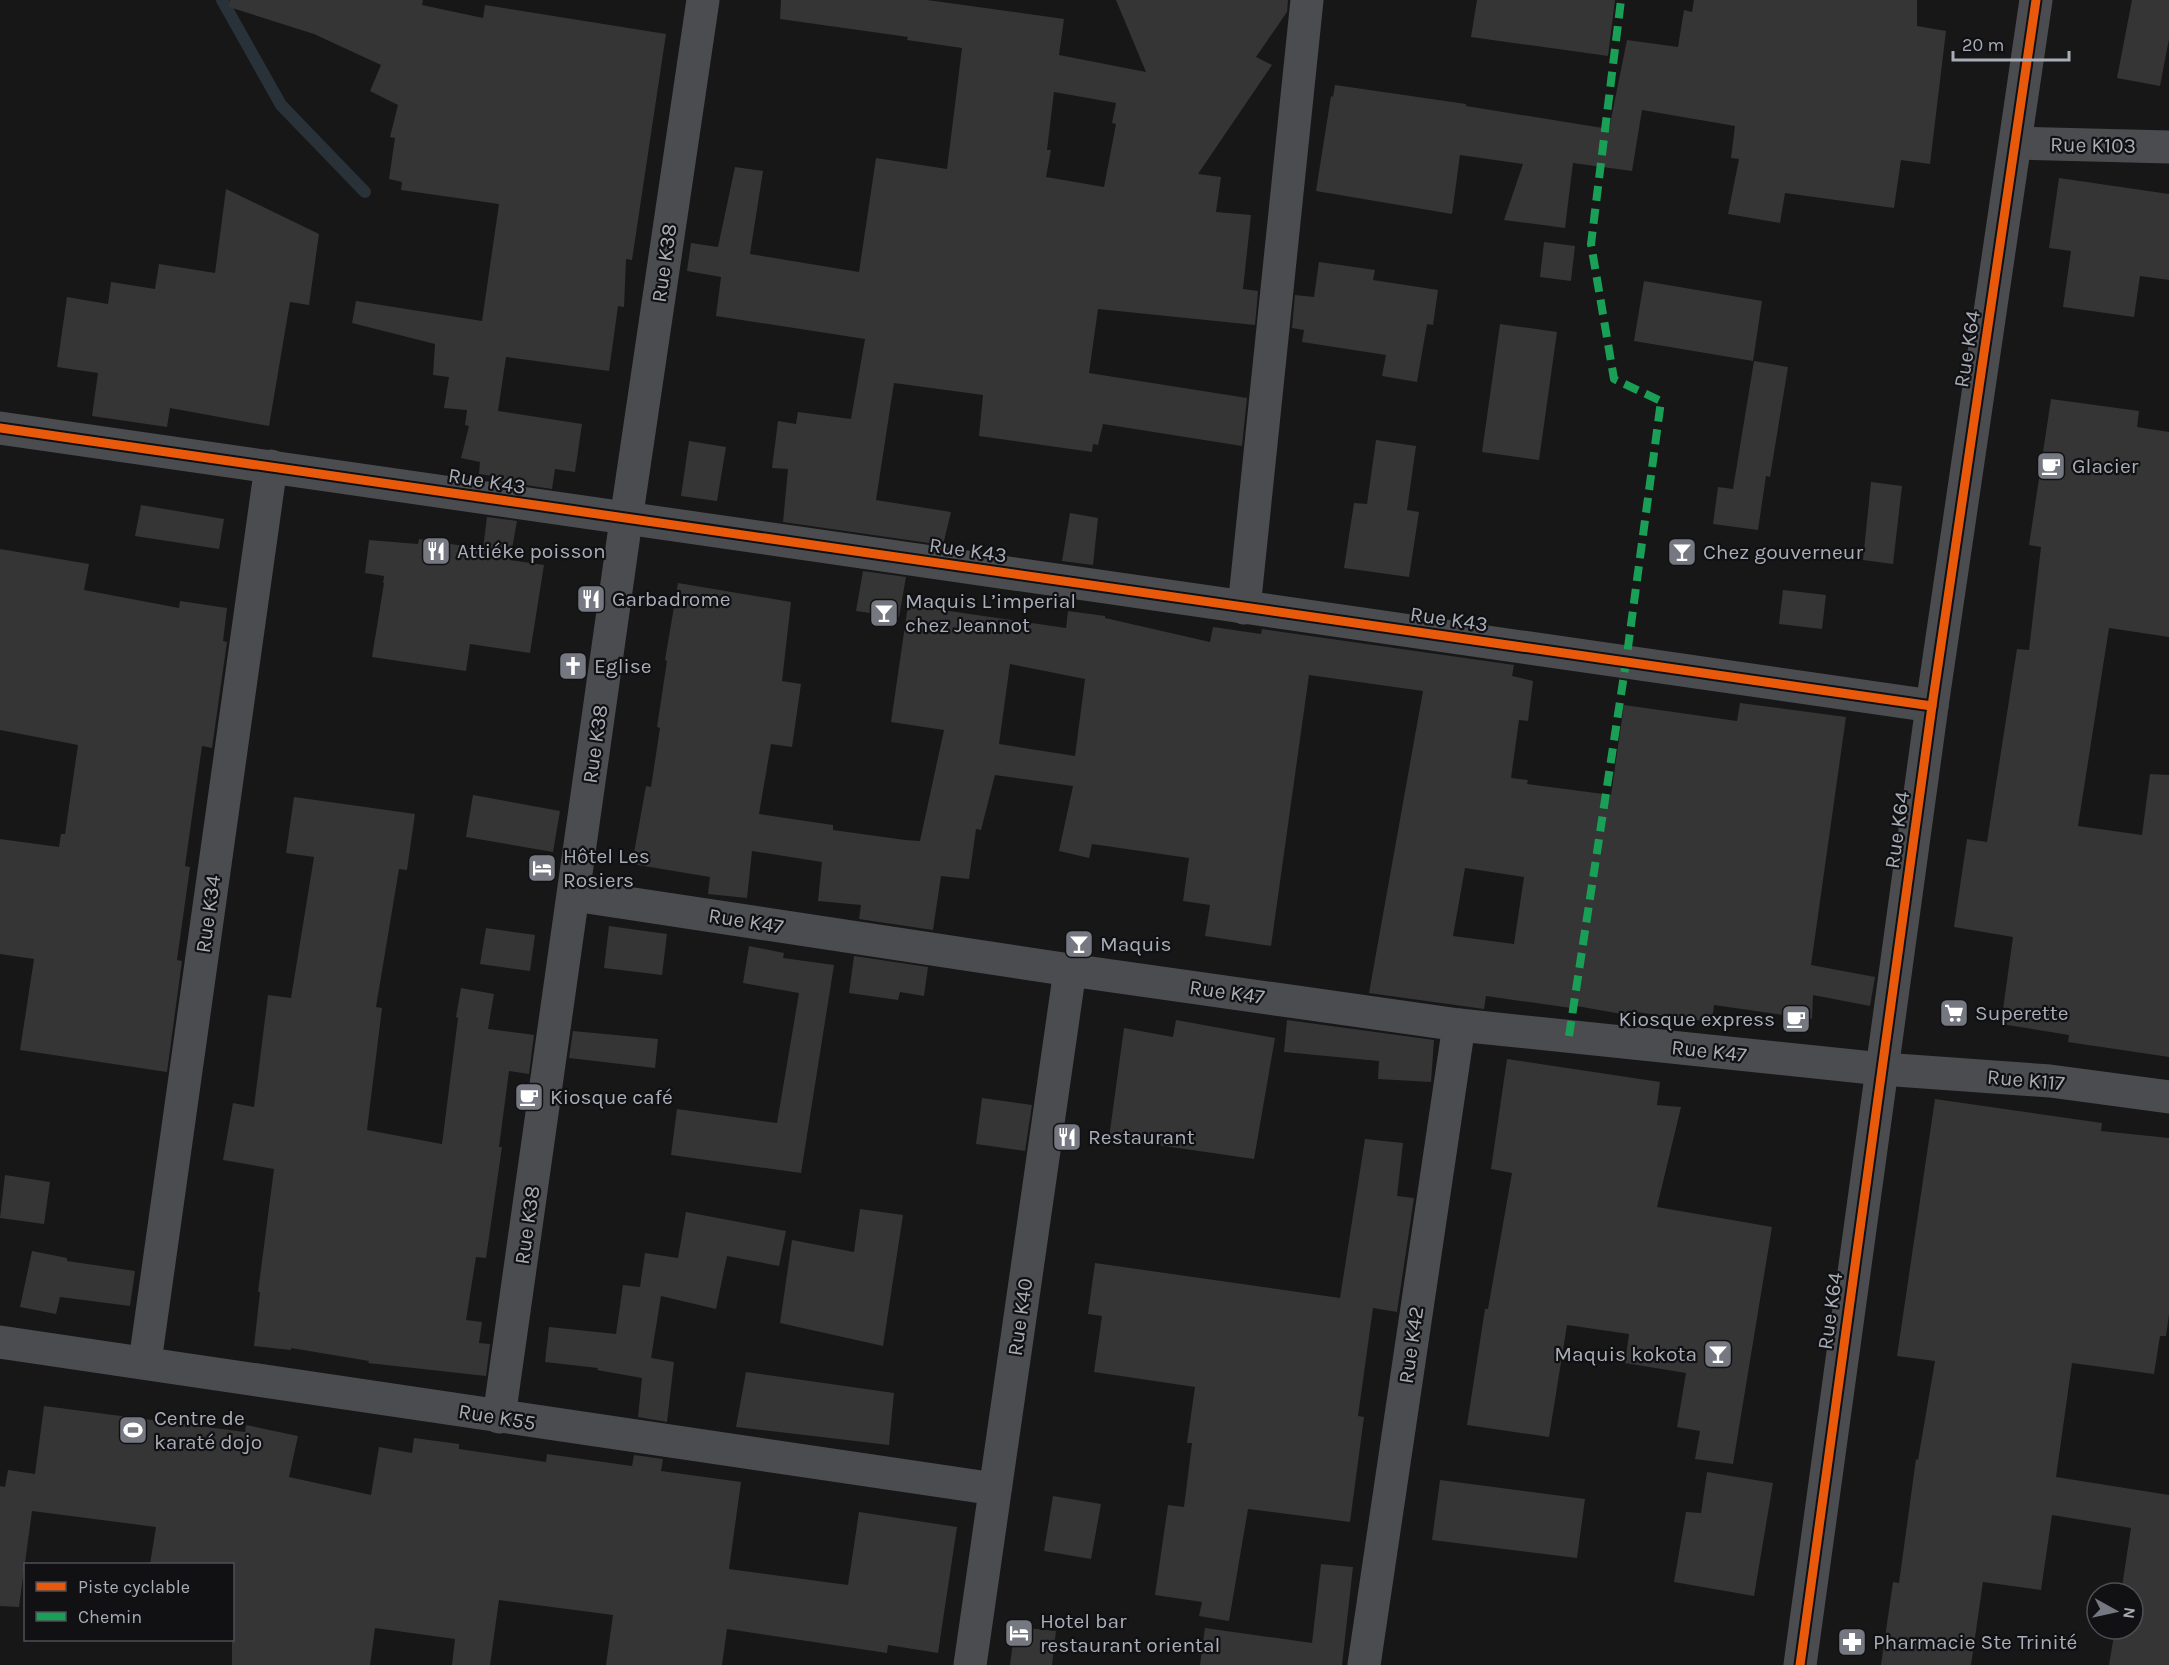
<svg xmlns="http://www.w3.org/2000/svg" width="2169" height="1665" font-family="Karla,sans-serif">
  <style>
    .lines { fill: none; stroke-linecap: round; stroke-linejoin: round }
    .stream { stroke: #2a3239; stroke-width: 12 }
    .building { fill: #353536; fill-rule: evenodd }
    .minor { stroke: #4b4c50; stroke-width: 33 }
    .quiet { stroke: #1a9f57; stroke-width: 8; stroke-dasharray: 15 8; stroke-linecap: butt }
    .cycleway-casing { stroke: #111113; stroke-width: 13 }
    .cycleway { stroke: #e8590c; stroke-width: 9 }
    .labels { text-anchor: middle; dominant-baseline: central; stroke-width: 4.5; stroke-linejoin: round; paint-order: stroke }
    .street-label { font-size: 21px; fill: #a8adb8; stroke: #111113 }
    .poi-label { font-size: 21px; fill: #a8adb8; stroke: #111113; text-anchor: start }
  </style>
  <rect width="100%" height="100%" fill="#171717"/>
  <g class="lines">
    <polyline class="stream" points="222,0 281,105 365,192"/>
  </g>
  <g class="building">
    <polygon points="230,0 423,0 422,5 483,18 485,5 666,34 632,260 626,259 624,307 618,306 609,371 506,357 498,411 582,424 575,472 555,469 552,489 493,480 493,476 479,474 480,462 461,458 469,426 465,425 467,410 444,408 449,377 433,375 435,344 352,323 356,301 482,321 499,204 401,190 402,182 389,179 395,138 390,137 398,105 370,91 381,65 314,34 229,7"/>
    <path d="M781 0H927L1064 19 1059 55 1146 72 1116 0H1288L1287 12 1256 57 1272 65 1198 174 1221 177 1216 212 1251 215 1243 289 1258 291 1255 325 1098 309 1089 373 1247 398 1242 446 1103 424 1098 445 1093 444 1092 452 979 436 983 395 894 383 876 500 951 512 943 545 783 522 788 469 772 468 778 421 796 424 798 412 851 419 865 339 716 316 721 277 687 271 691 243 718 247 735 167 763 171 750 254 859 272 876 158 947 169 962 48 907 40 908 37 780 19ZM1054 92 1116 103 1112 123 1116 124 1104 187 1046 177 1051 150H1047Z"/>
    <polygon points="1477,0 1615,0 1608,56 1471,37"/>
    <polygon points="1694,0 1917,0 1917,26 1946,31 1930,164 1901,160 1894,208 1785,193 1780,223 1728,214 1739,159 1731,158 1735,126 1642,110 1632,171 1573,163 1565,228 1504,220 1523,164 1460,155 1452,214 1316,191 1331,96 1333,97 1335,85 1466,104 1466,106 1609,129 1627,40 1678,47 1684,10 1692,12"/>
    <polygon points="2132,0 2169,0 2169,39 2160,86 2117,78"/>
    <polygon points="2059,178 2169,194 2169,280 2140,276 2134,317 2063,307 2071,251 2049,248"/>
    <polygon points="226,189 319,234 309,305 290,302 269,426 170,408 167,427 92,416 98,373 57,367 67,297 108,304 111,282 155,289 159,264 215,273"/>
    <polygon points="1544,242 1575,246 1571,281 1540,277"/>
    <polygon points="1319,262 1375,270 1373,280 1438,290 1433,325 1427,324 1417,382 1382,376 1386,355 1302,342 1304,330 1292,328 1295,295 1314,297"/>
    <polygon points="1644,281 1762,301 1753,361 1634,341"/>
    <polygon points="1500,324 1557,332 1539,460 1482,452"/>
    <polygon points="1754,361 1788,367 1770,477 1766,476 1758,530 1713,524 1718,487 1733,489"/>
    <polygon points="2051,399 2139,411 2137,427 2169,432 2169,637 2109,628 2078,826 2142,835 2150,774 2169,775 2169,1057 2068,1042 2069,1035 2001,1024 2013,937 1954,927 1967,839 1987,842 2017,649 2029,650 2041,547 2029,545"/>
    <polygon points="1376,440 1416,446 1407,510 1419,512 1409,577 1344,568 1354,503 1367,504"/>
    <polygon points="689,441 726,447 717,501 681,496"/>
    <polygon points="1871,482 1902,486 1893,564 1863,560"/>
    <polygon points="141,505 224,519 219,549 135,536"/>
    <polygon points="1070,513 1098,518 1093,565 1062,561"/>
    <polygon points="487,517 517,521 510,560 544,565 530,653 470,644 466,671 372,657 384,583 383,583 384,576 365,573 369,540 418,544 419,539 483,549"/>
    <polygon points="0,549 89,564 84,590 179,608 180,601 227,608 223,641 227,642 212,748 202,746 185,866 190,867 177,960 182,961 167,1072 20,1050 34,959 0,954 0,839 59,847 61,834 65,834 78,745 0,730"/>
    <polygon points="863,571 906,577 899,617 856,611"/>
    <path d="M678 583 791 602 782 681 801 684 792 747 771 744 759 814 833 825V830L905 840 920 841 944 730 891 722 908 605 1066 628 1068 611 1105 616V618L1210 642 1213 627 1261 634 1262 629 1514 665 1512 676 1533 681 1528 721 1519 720 1511 778 1528 780 1527 784 1611 795 1624 705 1737 721 1740 703 1846 717 1811 965 1875 977 1870 1006 1813 995 1812 1019 1714 1005 1712 1022 1628 1011 1627 1015 1571 1005V1008L1486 996 1484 1009 1369 993 1423 691 1309 675 1271 946 1205 936 1210 905 1183 901 1189 858 1092 844 1089 858 1059 851 1073 786 995 775 981 830 976 829 969 879 941 876 933 930 859 919 861 905 818 901 822 862 752 851 747 898 708 894 710 877 632 864 646 786 651 787 660 728 657 727 667 661 665 660ZM1010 664 1085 679 1075 756 999 744ZM1465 868 1524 877 1514 944 1453 936Z"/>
    <polygon points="1783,590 1826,595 1822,629 1779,624"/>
    <polygon points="473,795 560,811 553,852 466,837"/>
    <polygon points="294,797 415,814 407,870 399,869 376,1007 382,1008 367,1130 442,1144 458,1018 456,1017 461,988 494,994 488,1029 534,1035 529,1074 509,1071 499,1147 502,1147 486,1258 476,1257 466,1320 482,1322 479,1343 490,1344 486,1376 368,1363 369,1361 291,1348 291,1350 254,1346 260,1292 258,1292 274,1169 223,1160 233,1103 254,1107 268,995 291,998 314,857 286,853"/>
    <polygon points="609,926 667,934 662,975 604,968"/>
    <polygon points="486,928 535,935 530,971 480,964"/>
    <polygon points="749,946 784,953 783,958 834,965 801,1173 671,1155 677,1109 777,1123 799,993 743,983"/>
    <polygon points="854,956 928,967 924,996 900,992 898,1000 849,993"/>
    <polygon points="1176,1020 1275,1038 1254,1159 1109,1138 1124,1028 1173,1037"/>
    <polygon points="1287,1020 1434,1040 1431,1082 1378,1079 1379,1061 1284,1052"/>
    <polygon points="573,1031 658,1039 655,1068 569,1058"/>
    <polygon points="1507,1059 1660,1082 1657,1105 1681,1107 1657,1207 1772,1227 1733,1464 1695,1459 1700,1431 1677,1427 1686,1373 1625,1363 1629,1334 1567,1325 1549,1437 1467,1425 1485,1309 1488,1309 1512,1173 1491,1169"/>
    <polygon points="982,1098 1032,1105 1025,1151 976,1144"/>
    <polygon points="1935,1099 2102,1123 2101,1131 2169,1138 2169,1314 2166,1336 2160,1336 2154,1374 2072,1363 2056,1477 2169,1495 2169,1665 2109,1665 2115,1629 2133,1629 2133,1593 2121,1593 2131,1528 2052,1515 2041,1590 1983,1582 1971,1665 1881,1665 1893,1582 1899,1583 1916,1459 1918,1460 1935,1361 1897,1356"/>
    <polygon points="1365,1139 1403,1143 1397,1196 1414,1198 1397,1312 1373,1308 1358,1416 1364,1417 1350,1522 1248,1509 1229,1621 1199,1616 1202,1602 1155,1595 1168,1505 1184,1507 1192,1443 1187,1443 1195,1387 1094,1372 1102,1316 1088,1314 1095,1263 1340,1298"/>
    <polygon points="5,1175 50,1182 44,1224 0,1218"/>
    <polygon points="860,1209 903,1215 883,1346 780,1323 792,1240 854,1252"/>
    <polygon points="686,1212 786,1231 779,1266 727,1256 716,1309 661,1296 651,1358 674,1362 667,1422 638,1417 642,1378 597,1370 598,1368 545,1362 549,1327 616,1334 623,1285 640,1287 645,1253 678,1258"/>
    <polygon points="32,1251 67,1258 67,1261 135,1271 130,1306 60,1297 56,1314 20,1307"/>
    <polygon points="746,1372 894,1393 889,1445 736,1427"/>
    <polygon points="44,1406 245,1432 246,1425 298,1436 289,1477 371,1495 379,1447 412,1453 414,1438 459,1444 459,1449 546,1462 547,1454 632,1466 634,1455 663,1459 661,1471 741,1482 729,1569 848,1585 859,1512 957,1527 938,1653 888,1645 887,1653 727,1629 722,1665 606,1665 613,1615 499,1600 490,1665 452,1665 455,1639 375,1628 370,1665 232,1665 232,1564 150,1564 156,1527 32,1511 19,1607 0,1606 0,1486 5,1487 8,1470 35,1474"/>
    <polygon points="1707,1472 1773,1483 1754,1596 1674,1582 1686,1512 1701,1513"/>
    <polygon points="1440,1480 1585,1499 1577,1558 1432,1540"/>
    <polygon points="1053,1496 1101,1504 1091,1559 1044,1551"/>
    <polygon points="1321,1564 1353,1567 1342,1665 1200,1665 1205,1628 1312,1643"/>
    <polygon points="1015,1627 1056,1631 1052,1665 1010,1665"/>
  </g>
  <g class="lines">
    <g class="minor">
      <polyline points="2016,143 2169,147"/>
      <polyline points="0,428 1932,706"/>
      <polyline points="1244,608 1307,0"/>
      <polyline points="574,895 1070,970 1459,1025 1882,1069 2050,1081 2169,1097"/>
      <polyline points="0,1342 995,1489"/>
      <polyline points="145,1362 271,466"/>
      <polyline points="499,1417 626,520 703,0"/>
      <polyline points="970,1665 1070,970"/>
      <polyline points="1364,1665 1459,1025"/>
      <polyline points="1800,1665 1932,706 2036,0"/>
    </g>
    <polyline class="quiet" points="1569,1036 1626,662 1661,401 1614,379 1591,244 1621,0"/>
    <g class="cycleway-casing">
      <g id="cycleway">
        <polyline points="0,428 1932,706"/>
        <polyline points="1800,1665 1932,706 2036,0"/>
      </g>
    </g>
    <use href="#cycleway" class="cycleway"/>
  </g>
  <defs>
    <g id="cafe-square" transform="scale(1.5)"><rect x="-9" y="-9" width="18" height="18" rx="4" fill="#757880" stroke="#111113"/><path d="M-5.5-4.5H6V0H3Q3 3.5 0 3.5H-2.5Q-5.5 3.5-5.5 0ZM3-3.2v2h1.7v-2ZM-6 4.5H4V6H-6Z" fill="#fff"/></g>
    <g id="restaurant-square" transform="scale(1.5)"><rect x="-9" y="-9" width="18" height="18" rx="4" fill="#757880" stroke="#111113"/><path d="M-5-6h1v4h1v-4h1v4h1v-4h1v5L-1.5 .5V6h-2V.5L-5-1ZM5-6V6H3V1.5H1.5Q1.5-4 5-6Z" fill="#fff"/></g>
    <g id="bar-square" transform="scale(1.5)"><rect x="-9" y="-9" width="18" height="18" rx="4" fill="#757880" stroke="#111113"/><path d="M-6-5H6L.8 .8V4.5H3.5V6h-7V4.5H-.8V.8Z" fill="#fff"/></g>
    <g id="church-square" transform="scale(1.5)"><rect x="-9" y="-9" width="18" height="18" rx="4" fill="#757880" stroke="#111113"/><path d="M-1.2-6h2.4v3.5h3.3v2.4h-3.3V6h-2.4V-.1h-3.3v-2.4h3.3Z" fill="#fff"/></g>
    <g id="hotel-square" transform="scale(1.5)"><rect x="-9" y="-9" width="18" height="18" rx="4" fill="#757880" stroke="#111113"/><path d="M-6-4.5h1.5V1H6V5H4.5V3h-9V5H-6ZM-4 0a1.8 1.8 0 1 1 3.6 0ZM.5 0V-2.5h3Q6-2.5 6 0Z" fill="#fff"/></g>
    <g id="supermarket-square" transform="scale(1.5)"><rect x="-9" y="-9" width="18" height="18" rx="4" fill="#757880" stroke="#111113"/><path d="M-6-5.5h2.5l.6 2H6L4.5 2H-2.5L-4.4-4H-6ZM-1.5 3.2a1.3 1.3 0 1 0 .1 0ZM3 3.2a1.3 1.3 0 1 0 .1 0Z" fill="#fff"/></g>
    <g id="stadium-square" transform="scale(1.5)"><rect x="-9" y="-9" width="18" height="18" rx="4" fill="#757880" stroke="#111113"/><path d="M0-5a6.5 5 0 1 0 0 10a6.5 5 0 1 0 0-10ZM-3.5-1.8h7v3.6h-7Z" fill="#fff"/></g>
    <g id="pharmacy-square" transform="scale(1.5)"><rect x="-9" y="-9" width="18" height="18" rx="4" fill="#757880" stroke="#111113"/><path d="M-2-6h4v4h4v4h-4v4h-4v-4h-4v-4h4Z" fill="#fff"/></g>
  </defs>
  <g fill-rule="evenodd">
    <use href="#cafe-square" x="2051" y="466"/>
    <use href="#restaurant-square" x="436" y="551"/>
    <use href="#bar-square" x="1682" y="552"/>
    <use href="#restaurant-square" x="591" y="599"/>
    <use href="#bar-square" x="884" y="613"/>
    <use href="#church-square" x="573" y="666"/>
    <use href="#hotel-square" x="542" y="868"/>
    <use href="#bar-square" x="1079" y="944"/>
    <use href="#supermarket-square" x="1954" y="1013"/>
    <use href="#cafe-square" x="1796" y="1019"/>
    <use href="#cafe-square" x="529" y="1097"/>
    <use href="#restaurant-square" x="1067" y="1137"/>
    <use href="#bar-square" x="1718" y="1354"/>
    <use href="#stadium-square" x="133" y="1430"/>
    <use href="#hotel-square" x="1019" y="1633"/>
    <use href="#pharmacy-square" x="1852" y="1642"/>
  </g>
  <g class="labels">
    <g class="street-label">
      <text transform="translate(2093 145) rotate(1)">Rue K103</text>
      <text transform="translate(664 263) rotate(-82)">Rue K38</text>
      <text transform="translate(1967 349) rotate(-81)">Rue K64</text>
      <text transform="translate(487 481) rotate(9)">Rue K43</text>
      <text transform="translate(968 550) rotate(8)">Rue K43</text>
      <text transform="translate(1449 619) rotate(8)">Rue K43</text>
      <text transform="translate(595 744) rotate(-82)">Rue K38</text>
      <text transform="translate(1897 830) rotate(-82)">Rue K64</text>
      <text transform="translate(208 914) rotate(-82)">Rue K34</text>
      <text transform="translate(746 921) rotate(9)">Rue K47</text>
      <text transform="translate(1227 992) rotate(8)">Rue K47</text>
      <text transform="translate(1709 1051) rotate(6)">Rue K47</text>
      <text transform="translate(2026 1080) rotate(5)">Rue K117</text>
      <text transform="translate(527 1225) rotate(-82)">Rue K38</text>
      <text transform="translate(1830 1311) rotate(-82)">Rue K64</text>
      <text transform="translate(1020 1317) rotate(-82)">Rue K40</text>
      <text transform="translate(1411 1345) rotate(-82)">Rue K42</text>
      <text transform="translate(497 1417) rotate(9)">Rue K55</text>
    </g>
    <g class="poi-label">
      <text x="2072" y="466">Glacier</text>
      <text x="457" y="551">Attiéke poisson</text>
      <text x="1703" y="552">Chez gouverneur</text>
      <text x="612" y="599">Garbadrome</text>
      <text x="905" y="601">Maquis L’imperial<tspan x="905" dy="24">chez Jeannot</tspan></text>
      <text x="594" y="666">Eglise</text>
      <text x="563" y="856">Hôtel Les<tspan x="563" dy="24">Rosiers</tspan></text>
      <text x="1100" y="944">Maquis</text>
      <text x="1975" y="1013">Superette</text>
      <text x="1775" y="1019" text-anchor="end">Kiosque express</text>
      <text x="550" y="1097">Kiosque café</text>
      <text x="1088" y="1137">Restaurant</text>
      <text x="1697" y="1354" text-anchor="end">Maquis kokota</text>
      <text x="154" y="1418">Centre de<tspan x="154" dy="24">karaté dojo</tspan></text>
      <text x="1040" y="1621">Hotel bar<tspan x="1040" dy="24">restaurant oriental</tspan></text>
      <text x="1873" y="1642">Pharmacie Ste Trinité</text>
    </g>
  </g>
  <rect x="24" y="1563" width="210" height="78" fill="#111113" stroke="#4d4f55" stroke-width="1.5"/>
  <rect x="36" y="1582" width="30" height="9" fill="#e8590c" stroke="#4d4f55" stroke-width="1.5"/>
  <text x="78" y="1593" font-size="18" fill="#a8adb8">Piste cyclable</text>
  <rect x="36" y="1612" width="30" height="9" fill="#1a9f57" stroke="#4d4f55" stroke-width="1.5"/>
  <text x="78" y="1623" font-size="18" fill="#a8adb8">Chemin</text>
  <g transform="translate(2115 1611) rotate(98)"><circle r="28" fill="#111113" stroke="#4d4f55" stroke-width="1.5"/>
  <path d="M0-4.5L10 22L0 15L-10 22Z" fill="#757880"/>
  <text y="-9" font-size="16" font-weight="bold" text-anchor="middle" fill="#a8adb8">N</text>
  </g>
  <path d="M1953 51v9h116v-9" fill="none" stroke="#a8adb8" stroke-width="3"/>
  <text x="1962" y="51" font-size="18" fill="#a8adb8" stroke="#111113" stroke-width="4.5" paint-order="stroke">20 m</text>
</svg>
